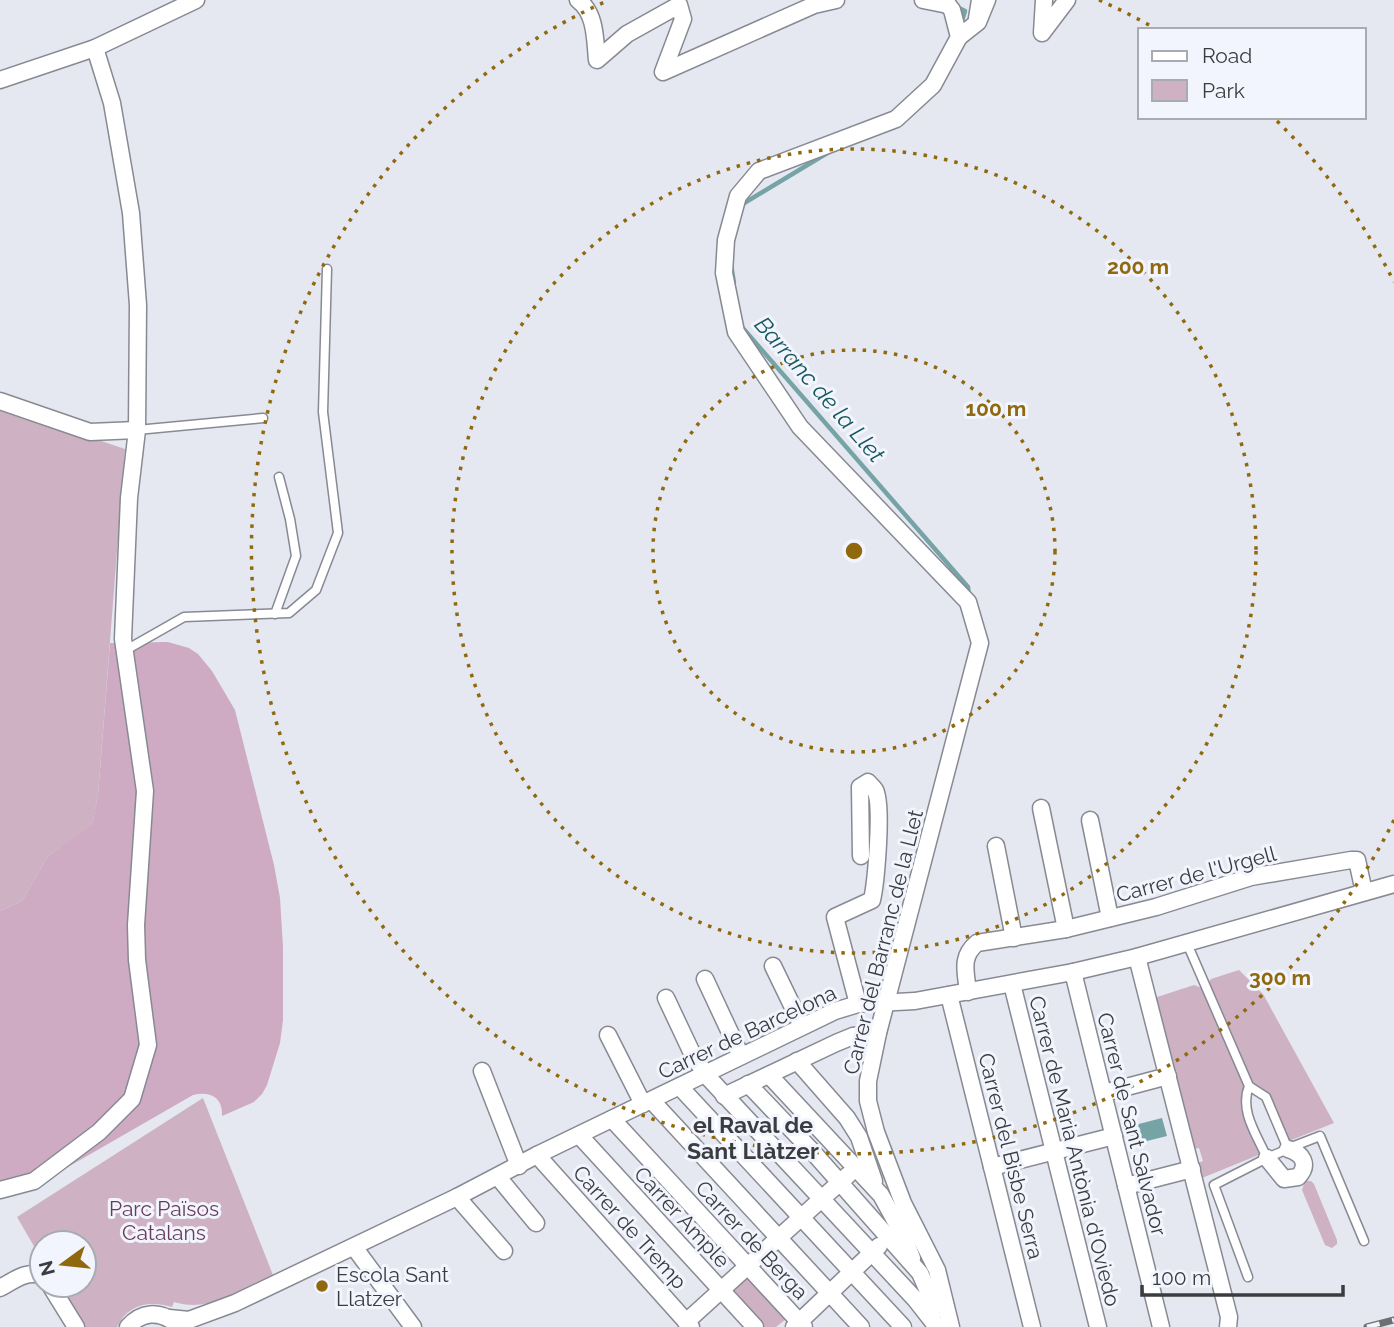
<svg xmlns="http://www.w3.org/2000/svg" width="1394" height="1327" font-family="Raleway,sans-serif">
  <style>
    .green { fill: #ceb2c4 }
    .forest { fill: #ceabc2 }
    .water { fill: #75a3a6 }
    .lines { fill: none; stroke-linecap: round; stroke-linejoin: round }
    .stream { stroke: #75a3a6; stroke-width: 4.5 }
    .service-casing { stroke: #878a92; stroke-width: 11 }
    .minor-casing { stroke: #878a92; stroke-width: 19 }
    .service { stroke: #fff; stroke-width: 8 }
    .minor { stroke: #fff; stroke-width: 16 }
    .rail-casing { stroke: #6d6f73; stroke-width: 7 }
    .rail { stroke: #f2f5fe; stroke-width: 4.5; stroke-dasharray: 13; stroke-linecap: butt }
    .ring { fill: none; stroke: #90690f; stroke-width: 3.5; stroke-dasharray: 3.5 7 }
    .poi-dot { fill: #90690f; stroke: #f2f5fe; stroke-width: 2.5 }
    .labels { text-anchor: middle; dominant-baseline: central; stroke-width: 6; stroke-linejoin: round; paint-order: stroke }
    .street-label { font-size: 21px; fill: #3b3c3f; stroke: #f2f5fe }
    .park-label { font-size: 21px; fill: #6a3c5c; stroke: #f2f5fe }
    .poi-label { font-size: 21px; fill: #3b3c3f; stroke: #f2f5fe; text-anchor: start }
    .water-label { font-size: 23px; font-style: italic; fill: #16585c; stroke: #f2f5fe }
    .neighbourhood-label { font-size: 23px; font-weight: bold; fill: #3b3c3f; stroke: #f2f5fe }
    .centre { fill: #90690f; stroke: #f2f5fe; stroke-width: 3.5 }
    .ring-label { font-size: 21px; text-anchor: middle; font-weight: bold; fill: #90690f; stroke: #f2f5fe; stroke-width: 6; stroke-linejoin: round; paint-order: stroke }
  </style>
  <rect width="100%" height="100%" fill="#e5e8f0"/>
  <g class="green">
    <polygon points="0,407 125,449 98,795 92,826 48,856 22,901 0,911"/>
    <polygon points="1239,970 1263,994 1334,1123 1289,1141 1253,1084 1208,983 1211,979"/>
    <polygon points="1194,985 1202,988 1244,1087 1244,1099 1261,1154 1202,1178 1198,1163 1203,1161 1199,1148 1193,1149 1154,998"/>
    <path d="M203 1098 273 1275C241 1290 211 1313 174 1302L172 1307C149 1300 128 1304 117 1327H82L57 1285H84V1243H42V1260L17 1217Z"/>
    <polygon points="1305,1181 1311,1181 1314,1184 1337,1240 1337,1244 1332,1248 1325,1245 1302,1190"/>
    <polygon points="749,1268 790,1316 776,1327 764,1327 729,1284"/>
  </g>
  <path class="forest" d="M168 642 189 648 198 654 212 671 235 710 274 865 280 898 283 947V1020L280 1043 267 1085 262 1094 254 1102 222 1116C223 1097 210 1091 193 1095L28 1190 0 1185V911L22 901 48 856 92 825 98 795 110 643Z"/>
  <polygon class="water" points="1162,1118 1167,1136 1135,1144 1134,1138 1130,1136 1132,1132 1131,1126"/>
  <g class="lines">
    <g class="stream">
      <polyline points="957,7 965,11 961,24"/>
      <polyline points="741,205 829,152"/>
      <polyline points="731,264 734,283"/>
      <polyline points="741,326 968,587 969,596"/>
    </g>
    <g class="service-casing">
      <g id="service">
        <polyline points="973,18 976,0"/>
        <polyline points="137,430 263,418"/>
        <polyline points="275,614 296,556 290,519 279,477"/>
        <polyline points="126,650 184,617 289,613 316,590 338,533 323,412 327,269"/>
        <path d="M1186 941 1249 1086C1239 1111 1257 1135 1267 1158L1288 1149 1266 1097 1249 1086"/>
        <polyline points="1289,1148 1320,1136 1364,1241"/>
        <polyline points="1248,1277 1214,1185 1267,1158"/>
      </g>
    </g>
    <g class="minor-casing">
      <g id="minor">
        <path d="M578 0C596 13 595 40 597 60L627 34 679 5 683 19 663 72 814 5 836 0"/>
        <polyline points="923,0 948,5"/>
        <polyline points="944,0 952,10 959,37 933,85 896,119 759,171 738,196 726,240 724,273 736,332 800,427 968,602 980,643 878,1033 868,1081 868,1101 876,1132 903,1203 937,1270 951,1327"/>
        <polyline points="1044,0 1042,33 1067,0"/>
        <polyline points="959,37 978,22 987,0"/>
        <polyline points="0,80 95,48 196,0"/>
        <polyline points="0,401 90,432 137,430"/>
        <polyline points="1041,808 1066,929"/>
        <polyline points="1090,820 1110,918"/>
        <polyline points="996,846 1014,938"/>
        <polyline points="1137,957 1229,1317 1228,1327"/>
        <polyline points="773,966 802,1026"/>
        <polyline points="1073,972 1161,1327"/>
        <polyline points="705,979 741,1056"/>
        <polyline points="1012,984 1098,1327"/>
        <path d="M968 992C966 972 960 957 977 943L1066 929 1156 907 1251 877 1351 860H1357L1364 892"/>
        <polyline points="949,995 1032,1327"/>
        <polyline points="666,998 691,1051 705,1074 915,1299 937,1327"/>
        <path d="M858 1004 835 917 872 900C876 882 883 804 875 790 873 787 870 785 868 782L860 787 861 856"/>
        <polyline points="608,1035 643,1104"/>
        <polyline points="797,1061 847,1118 859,1137 874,1181"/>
        <polyline points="482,1071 519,1166"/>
        <polyline points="769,1075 881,1195 904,1237 912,1258"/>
        <polyline points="748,1084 812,1151 920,1273 927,1289 933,1320"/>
        <polyline points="680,1087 903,1327"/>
        <polyline points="1104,1093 1168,1076"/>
        <polyline points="724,1096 836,1043 853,1036 878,1033"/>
        <polyline points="652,1101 861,1327"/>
        <polyline points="612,1119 804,1327"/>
        <polyline points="579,1135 755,1327"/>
        <polyline points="537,1155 691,1327"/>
        <path d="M1267 1158 1284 1179 1298 1177C1310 1164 1302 1153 1288 1149"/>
        <polyline points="992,1167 1114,1136"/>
        <polyline points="498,1177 536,1223"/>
        <polyline points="1126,1186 1192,1169"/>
        <polyline points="0,1190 34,1181 99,1132 132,1099 148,1045 137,960 136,925 145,791 123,639 129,498 137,430 138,305 131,213 112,103 95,48"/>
        <polyline points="457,1197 504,1251"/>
        <polyline points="354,1247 413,1327"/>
        <polyline points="50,1285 76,1327"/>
        <path d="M0 1288C13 1281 28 1269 42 1276"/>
        <polyline points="169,1318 189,1320 235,1303 457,1197 537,1155 835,1011 858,1004 915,1001 1073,972 1137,957 1394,884"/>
        <polyline points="686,1322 848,1175"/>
        <path d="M128 1327C141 1312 159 1310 175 1323"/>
        <polyline points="794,1327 879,1246"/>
      </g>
    </g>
    <use href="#service" class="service"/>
    <use href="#minor" class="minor"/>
    <g class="rail-casing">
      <polyline id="rail" points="1367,1327 1394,1320"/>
    </g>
    <use href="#rail" class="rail"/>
  </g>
  <g class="ring">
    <circle cx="854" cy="551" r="201"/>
    <circle cx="854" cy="551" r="402"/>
    <path d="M1394 820A603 603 0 1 1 609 0M1099 0A603 603 0 0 1 1156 29M1277 121A603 603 0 0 1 1394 282"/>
  </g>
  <circle class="poi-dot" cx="322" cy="1286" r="7"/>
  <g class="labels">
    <g class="street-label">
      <text transform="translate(1196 874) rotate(-15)">Carrer de l'Urgell</text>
      <text transform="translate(883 942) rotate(-76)">Carrer del Barranc de la Llet</text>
      <text transform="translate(747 1032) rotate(-25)">Carrer de Barcelona</text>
      <text transform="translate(1132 1124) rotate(76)">Carrer de Sant Salvador</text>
      <text transform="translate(1075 1151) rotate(76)">Carrer de Maria Antònia d'Oviedo</text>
      <text transform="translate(1011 1156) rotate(76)">Carrer del Bisbe Serra</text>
      <text transform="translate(682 1217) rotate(47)">Carrer Ample</text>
      <text transform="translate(630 1227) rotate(48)">Carrer de Tremp</text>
      <text transform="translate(752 1240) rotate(47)">Carrer de Berga</text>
    </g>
    <g class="park-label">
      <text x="164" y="1208">Parc Països<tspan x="164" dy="24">Catalans</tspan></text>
    </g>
    <g class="poi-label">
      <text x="336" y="1274">Escola Sant<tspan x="336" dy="24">Llatzer</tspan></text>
    </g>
    <g class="water-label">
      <text transform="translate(820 389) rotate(49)">Barranc de la Llet</text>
    </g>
    <g class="neighbourhood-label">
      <text x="753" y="1124">el Raval de<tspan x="753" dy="26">Sant Llàtzer</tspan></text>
    </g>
  </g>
  <circle cx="854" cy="551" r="10" class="centre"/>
  <g class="ring-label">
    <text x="1138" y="274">200 m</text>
    <text x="996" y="416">100 m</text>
    <text x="1280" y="985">300 m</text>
  </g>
  <rect x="1138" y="28" width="228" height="91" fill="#f2f5fe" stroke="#a9abb2" stroke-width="2"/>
  <rect x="1152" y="51" width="35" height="10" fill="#ffffff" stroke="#a9abb2" stroke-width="2"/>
  <text x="1202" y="63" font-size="21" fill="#3b3c3f">Road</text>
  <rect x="1152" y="80" width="35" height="21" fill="#ceb2c4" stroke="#a9abb2" stroke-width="2"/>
  <text x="1202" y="98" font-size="21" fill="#3b3c3f">Park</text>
  <g transform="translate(63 1264) rotate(255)"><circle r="33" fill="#f2f5fe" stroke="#a9abb2" stroke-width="2"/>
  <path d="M0-5L12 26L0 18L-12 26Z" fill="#90690f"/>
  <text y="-10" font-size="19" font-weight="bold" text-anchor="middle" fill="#3b3c3f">N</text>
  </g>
  <path d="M1142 1285v10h201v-10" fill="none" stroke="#3b3c3f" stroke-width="3.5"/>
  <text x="1152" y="1285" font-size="21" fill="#3b3c3f" stroke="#f2f5fe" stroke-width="5" paint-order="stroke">100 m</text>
</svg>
